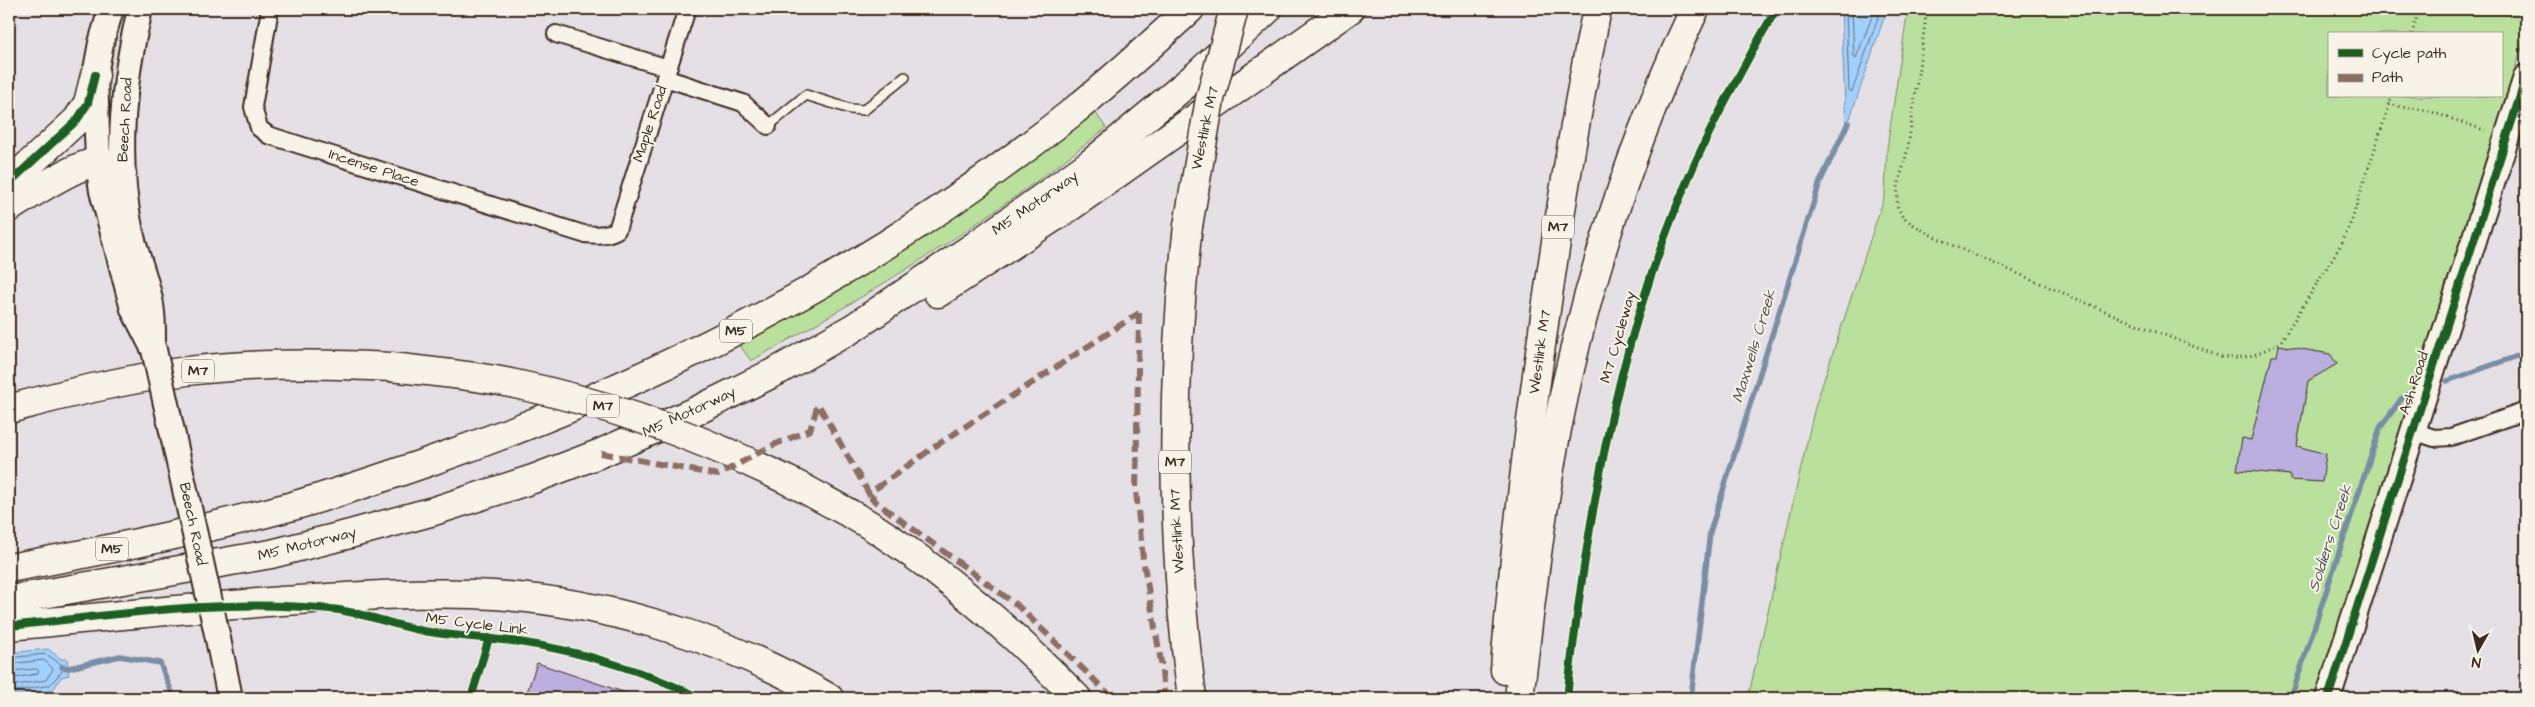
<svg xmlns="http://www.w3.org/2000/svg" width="2535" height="707" font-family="'Architects Daughter',sans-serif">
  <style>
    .green { fill: #b9e19d; stroke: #7a865e; fill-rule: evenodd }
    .water { fill: #a2d0fd; stroke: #798ea4 }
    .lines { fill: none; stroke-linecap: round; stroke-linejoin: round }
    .shore { stroke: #646c77; stroke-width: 1 }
    .stream { stroke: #798ea4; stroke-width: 5.5 }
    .building { fill: #bbafe0; stroke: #3b2a1e }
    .lane-casing { stroke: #3b2a1e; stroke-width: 12 }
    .street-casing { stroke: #3b2a1e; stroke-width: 20 }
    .secondary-casing { stroke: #3b2a1e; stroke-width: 28 }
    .highway-casing { stroke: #3b2a1e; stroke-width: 31 }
    .path { stroke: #3b2a1e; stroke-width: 3; stroke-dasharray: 1 4; stroke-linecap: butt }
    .lane { stroke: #f7f3e8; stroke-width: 9 }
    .street { stroke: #f7f3e8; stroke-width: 16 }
    .secondary { stroke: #f7f3e8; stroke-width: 24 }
    .highway { stroke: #f7f3e8; stroke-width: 28 }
    .secondary-bridge-casing { stroke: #3b2a1e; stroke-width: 28; stroke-linecap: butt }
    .highway-bridge-casing { stroke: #3b2a1e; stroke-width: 31; stroke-linecap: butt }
    .secondary-bridge { stroke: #f7f3e8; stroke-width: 24 }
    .highway-bridge { stroke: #f7f3e8; stroke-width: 28 }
    .quiet { stroke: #8d6e63; stroke-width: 6; stroke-dasharray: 12 6; stroke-linecap: butt }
    .cycleway-casing { stroke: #f7f3e8; stroke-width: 11 }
    .cycleway { stroke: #1b5e20; stroke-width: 8 }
    .labels { text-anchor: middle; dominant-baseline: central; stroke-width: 4; stroke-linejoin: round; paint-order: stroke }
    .shield { fill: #f7f3e8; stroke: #73665b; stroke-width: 1 }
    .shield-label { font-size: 14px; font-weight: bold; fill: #3b2a1e }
    .street-label { font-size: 15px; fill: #3b2a1e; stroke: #f7f3e8 }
    .water-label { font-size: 16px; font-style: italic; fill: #555456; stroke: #f7f3e8 }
  </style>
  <rect width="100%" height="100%" fill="#e5dfe6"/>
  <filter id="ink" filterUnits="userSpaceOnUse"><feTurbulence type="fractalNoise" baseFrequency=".02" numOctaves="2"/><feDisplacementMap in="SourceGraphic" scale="10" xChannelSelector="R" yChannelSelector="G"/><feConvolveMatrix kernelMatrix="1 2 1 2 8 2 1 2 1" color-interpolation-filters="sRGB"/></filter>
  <g filter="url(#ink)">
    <g class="green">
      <path d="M1908 9H2526V34L2315 698H1748L1815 407 1885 195 1887 148ZM2329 34H2501V96H2329Z"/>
      <path d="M1095 112 1106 128C994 218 876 291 751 361L739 344 856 278 945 223Z"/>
    </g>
    <g class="water">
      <polygon points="1841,9 1887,9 1846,130"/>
      <polygon points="48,649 61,659 67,659 69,675 61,677 53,690 9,697 9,653"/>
    </g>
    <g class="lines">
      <g class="shore">
        <polyline points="1846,9 1849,90 1852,92 1881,9"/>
        <polyline points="1852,9 1854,56 1856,58 1875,9"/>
        <polyline points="9,658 46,654 62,665 64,669 50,685 16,691 12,698"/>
        <polyline points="9,664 44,660 53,669 46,680 16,685 9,689"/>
        <polyline points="9,671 37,669 39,671 37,674 9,679"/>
      </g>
      <g class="stream">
        <polyline points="2447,381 2526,353"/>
        <polyline points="62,667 69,668 120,656 160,663 174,698"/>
        <polyline points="1691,698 1710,532 1820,182 1848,123"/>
        <polyline points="2291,698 2380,428 2402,398 2407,395"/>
      </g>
    </g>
    <g class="building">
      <polygon points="2279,345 2330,354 2337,364 2308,381 2297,446 2326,454 2322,482 2290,480 2290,475 2237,470 2242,438 2251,440 2272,356 2277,356"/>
      <polygon points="537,663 635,696 634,698 525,698"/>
    </g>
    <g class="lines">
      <g class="lane-casing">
        <polyline id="lane" points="768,126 806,95 850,109 864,110 905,77"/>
      </g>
      <g class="street-casing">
        <g id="street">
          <path d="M270 9 253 107 259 128 268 135 583 234C596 235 606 236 617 230L687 9"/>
          <polyline points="556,34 668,68"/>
          <polyline points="665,78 743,103 768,126"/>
          <polyline points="2413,431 2434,438 2451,437 2526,411"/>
        </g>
      </g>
      <g class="secondary-casing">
        <g id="secondary">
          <polyline points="111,9 101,43 95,75 98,162 102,191 133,309 154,350"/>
          <path d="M140 9C123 81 115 154 130 228 135 254 147 279 151 305 153 316 153 328 153 339"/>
          <polyline points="217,634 230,698"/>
          <polyline points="2328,698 2526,77"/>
        </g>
      </g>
      <g class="highway-casing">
        <g id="highway">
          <polyline points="9,183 77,120 88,103 95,75"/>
          <path d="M9 208C28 196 77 163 99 162 108 162 115 169 122 174"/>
          <path d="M1188 226C1170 384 1171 541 1192 698"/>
          <polyline points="938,293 1071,206 1350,9"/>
          <path d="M9 409C67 393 126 379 187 371 254 363 323 363 391 367"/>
          <path d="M803 488C826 501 850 513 873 527 947 575 1015 634 1077 698"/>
          <path d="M9 568C103 551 196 532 289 507 336 494 382 478 428 462 659 382 879 267 1070 114 1111 81 1151 45 1190 9"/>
          <polyline points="9,600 271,554 350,534 434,511 533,479 601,453 698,410 779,370 853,328 976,245 1091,163 1197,75 1268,9"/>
          <path d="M9 626C100 617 191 608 282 601 345 597 408 592 472 594 596 598 723 636 829 698"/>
          <path d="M1505 670C1510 595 1519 520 1528 445 1546 299 1568 153 1597 9"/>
          <path d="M1519 698C1530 608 1540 518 1557 429 1584 290 1634 136 1695 9"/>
        </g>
      </g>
      <g class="path">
        <polyline points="1927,9 1908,148 1898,186 1897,205 1903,218 1927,233 1956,247 2126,320 2221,357 2236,358 2254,355 2280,343 2342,243 2351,222 2392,96"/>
        <polyline points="2412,34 2419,9"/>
        <polyline points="2389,104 2401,107 2426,110 2487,131"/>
      </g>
      <use href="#lane" class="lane"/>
      <use href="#street" class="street"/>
      <use href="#secondary" class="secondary"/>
      <use href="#highway" class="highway"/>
      <g class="secondary-bridge-casing">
        <polyline id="secondary-bridge" points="154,350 217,634"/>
      </g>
      <g class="highway-bridge-casing">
        <g id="highway-bridge">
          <polyline points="1188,226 1210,99 1234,9"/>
          <path d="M391 367C432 372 475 375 515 384 617 405 710 441 803 488"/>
        </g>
      </g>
      <use href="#secondary-bridge" class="secondary-bridge"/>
      <use href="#highway-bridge" class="highway-bridge"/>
      <g class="quiet">
        <polyline points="1139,313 1136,491 1143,559 1161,662 1164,692 1158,698"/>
        <polyline points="601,453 718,475 771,446 810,430 818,404 872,499"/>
        <polyline points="1113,698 1018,606 872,499 875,489 937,445 1139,313"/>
      </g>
      <g class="cycleway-casing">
        <g id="cycleway">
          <polyline points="9,183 77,120 88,103 95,75"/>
          <path d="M9 626C115 615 223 598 330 609 366 612 400 629 436 633 464 637 492 638 519 642 580 651 645 671 700 698"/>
          <polyline points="471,698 489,638"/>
          <path d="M1567 698C1591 479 1630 269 1740 74 1752 52 1763 30 1777 9"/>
          <polyline points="2328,698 2526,77"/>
        </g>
      </g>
      <use href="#cycleway" class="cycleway"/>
    </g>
  </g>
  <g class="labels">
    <g class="shield">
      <rect x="1542" y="215.5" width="32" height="23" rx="4"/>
      <rect x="720" y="319.5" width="32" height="23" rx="4"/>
      <rect x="182" y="359.5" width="32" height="23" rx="4"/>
      <rect x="587" y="394.5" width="32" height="23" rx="4"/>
      <rect x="1159" y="450.5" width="32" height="23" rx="4"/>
      <rect x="96" y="537.5" width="32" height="23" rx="4"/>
    </g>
    <g class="shield-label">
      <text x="1558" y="227">M7</text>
      <text x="736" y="331">M5</text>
      <text x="198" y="371">M7</text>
      <text x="603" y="406">M7</text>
      <text x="1175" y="462">M7</text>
      <text x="112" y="549">M5</text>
    </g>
    <g class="street-label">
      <text transform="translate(125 120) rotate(-87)">Beech Road</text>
      <text transform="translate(650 124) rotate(-72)">Maple Road</text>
      <text transform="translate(1205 128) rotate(-78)">Westlink M7</text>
      <text transform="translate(374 168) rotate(18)">Incense Place</text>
      <text transform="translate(1035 203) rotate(-35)">M5 Motorway</text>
      <text transform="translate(1618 337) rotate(-74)">M7 Cycleway</text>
      <text transform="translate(1540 352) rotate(-82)">Westlink M7</text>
      <text transform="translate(2414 383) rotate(-72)">Ash Road</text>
      <text transform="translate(689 412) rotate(-25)">M5 Motorway</text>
      <text transform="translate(193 524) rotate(78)">Beech Road</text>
      <text transform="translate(1177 531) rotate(-93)">Westlink M7</text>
      <text transform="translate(307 544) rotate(-14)">M5 Motorway</text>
      <text transform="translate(477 624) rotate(7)">M5 Cycle Link</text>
    </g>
    <g class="water-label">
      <text transform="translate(1754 346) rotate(-73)">Maxwells Creek</text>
      <text transform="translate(2330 538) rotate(-72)">Soldiers Creek</text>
    </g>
  </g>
  <rect width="2535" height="707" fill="none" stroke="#f7f3e8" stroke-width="30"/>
  <rect x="15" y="15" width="2505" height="677" fill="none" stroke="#3b2a1e" stroke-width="2" filter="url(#ink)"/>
  <rect x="2328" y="32" width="175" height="65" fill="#f7f3e8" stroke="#aca397"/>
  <rect x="2338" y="49" width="25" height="8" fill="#1b5e20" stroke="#aca397"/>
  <text x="2372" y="58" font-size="15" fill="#3b2a1e">Cycle path</text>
  <rect x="2338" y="74" width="25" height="8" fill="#8d6e63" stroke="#aca397"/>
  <text x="2372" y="82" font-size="15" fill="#3b2a1e">Path</text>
  <g transform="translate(2478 650) rotate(188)" stroke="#f7f3e8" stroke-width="4" paint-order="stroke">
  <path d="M0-4L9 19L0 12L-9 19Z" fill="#3b2a1e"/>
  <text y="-8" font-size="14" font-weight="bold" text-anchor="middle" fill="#3b2a1e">N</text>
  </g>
</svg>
